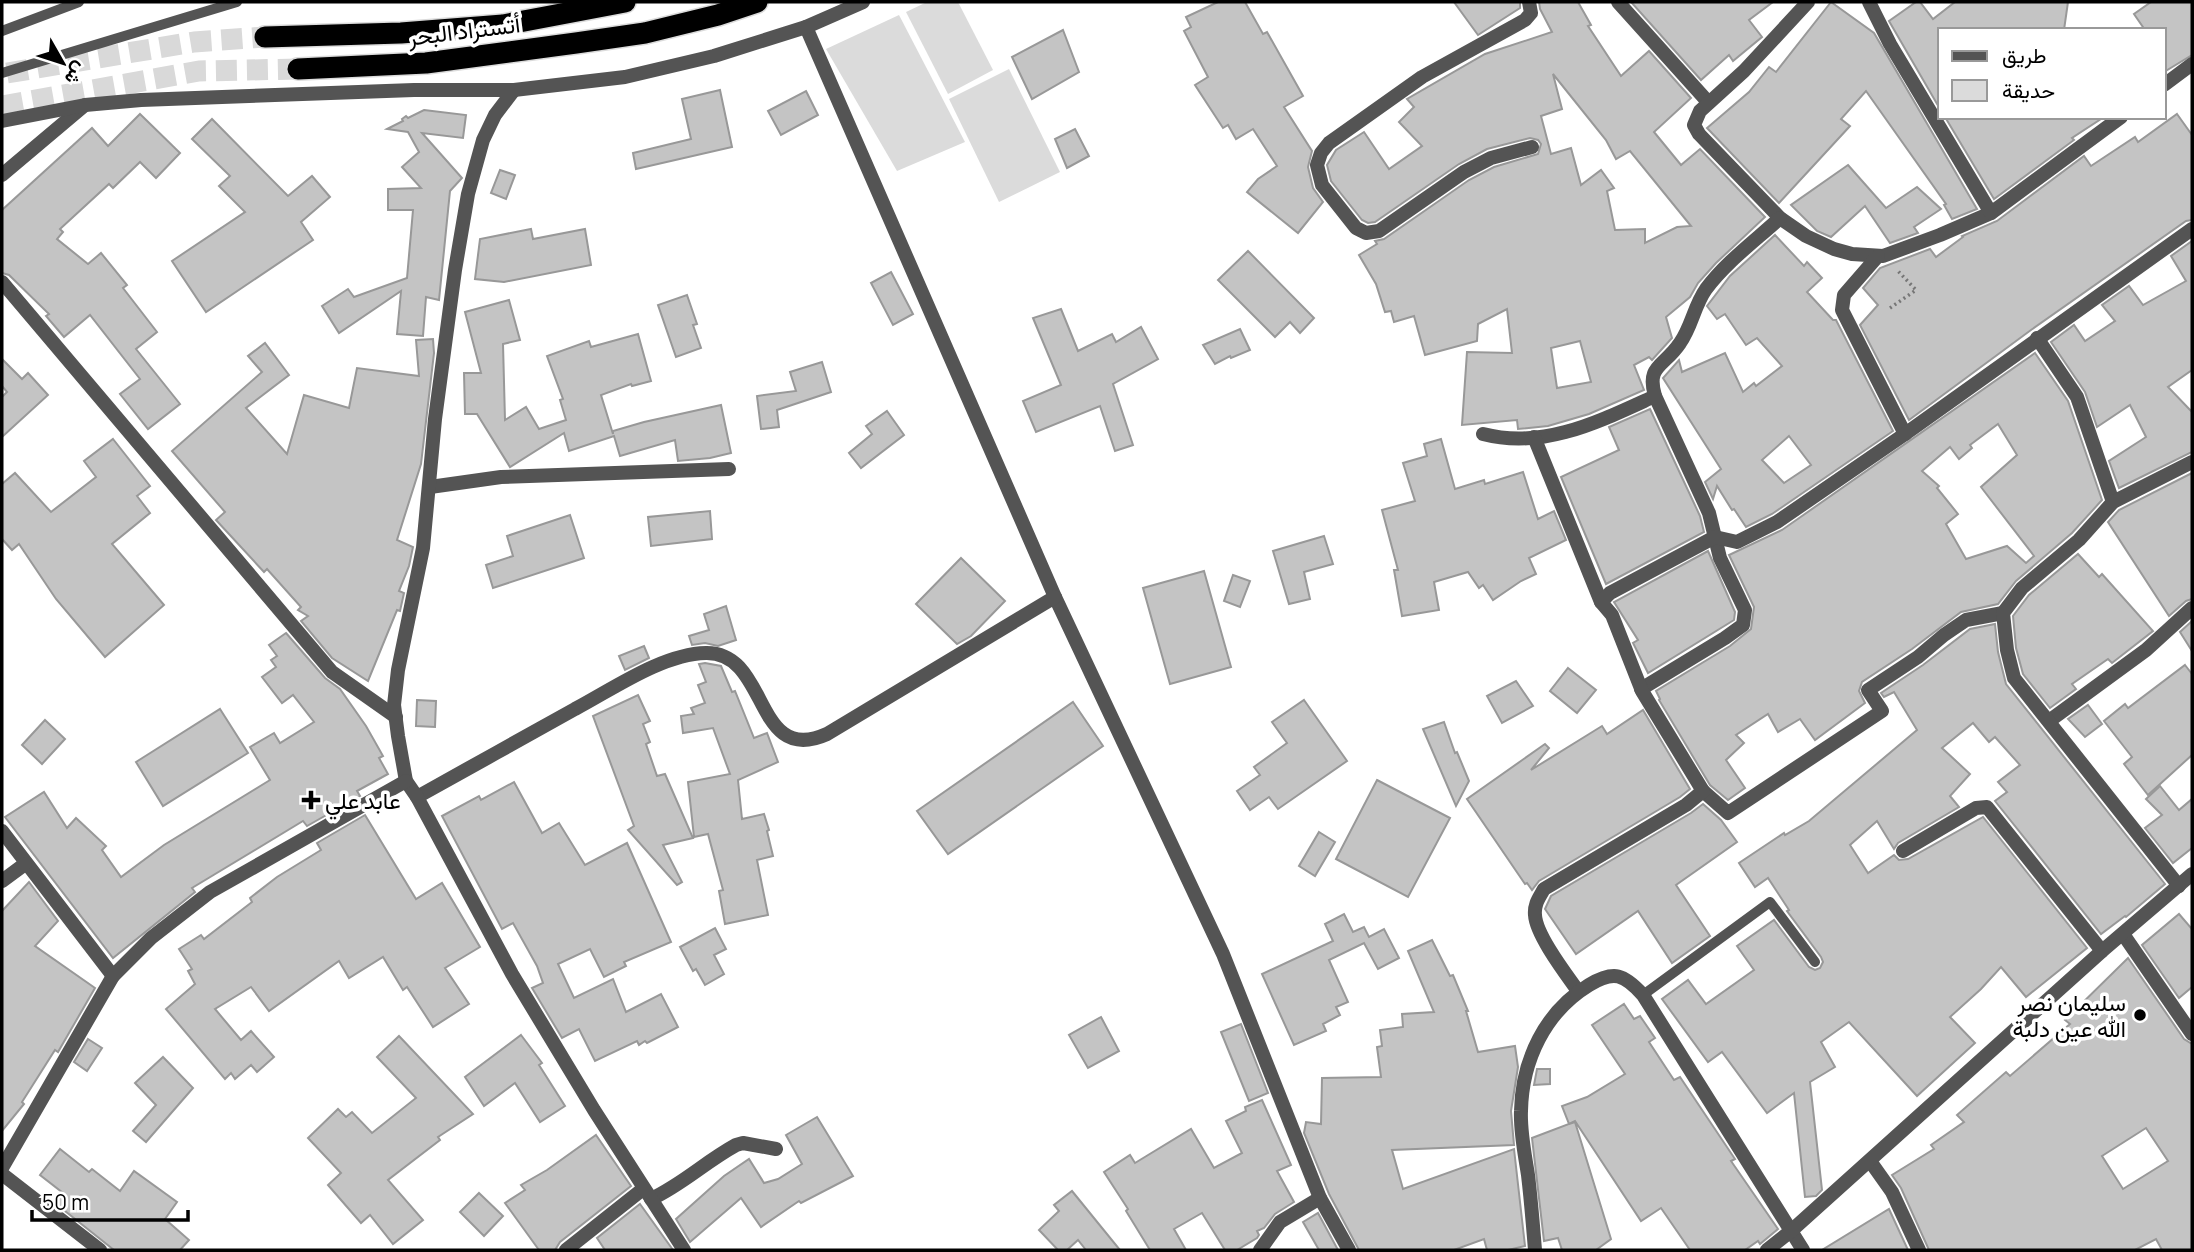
<svg xmlns="http://www.w3.org/2000/svg" width="2194" height="1252" font-family="Manrope,Vazirmatn,sans-serif">
  <style>
    .green { fill: #dbdbdb }
    .building { fill: #c4c4c4; stroke: #989898; stroke-width: 2; fill-rule: evenodd }
    .lines { fill: none; stroke-linecap: round; stroke-linejoin: round }
    .motorway-tunnel { stroke: #d9d9d9; stroke-width: 21; stroke-dasharray: 21 10; stroke-linecap: butt }
    .motorway-casing { stroke: #dbdbdb; stroke-width: 24 }
    .path { stroke: #767676; stroke-width: 3.5; stroke-dasharray: 2 3.5; stroke-linecap: butt }
    .service { stroke: #545454; stroke-width: 10 }
    .minor { stroke: #545454; stroke-width: 14 }
    .tertiary { stroke: #545454; stroke-width: 14 }
    .motorway { stroke: #000; stroke-width: 21 }
    .poi-dot { fill: #000; stroke: #fff; stroke-width: 2.5 }
    .labels { text-anchor: middle; dominant-baseline: central; stroke-width: 7; stroke-linejoin: round; paint-order: stroke }
    .street-label { font-size: 23px; fill: #000; stroke: #fff }
    .poi-label { font-size: 23px; fill: #000; stroke: #fff; text-anchor: start }
  </style>
  <rect width="100%" height="100%" fill="#fff"/>
  <g class="green">
    <polygon points="927,2 958,2 993,70 948,94 906,12"/>
    <polygon points="899,15 965,142 897,171 826,49"/>
    <polygon points="1009,69 1060,172 999,202 949,99"/>
  </g>
  <g class="building">
    <polygon points="1218,2 1245,2 1263,34 1267,32 1303,96 1284,107 1312,151 1308,167 1313,188 1323,202 1298,233 1247,192 1258,179 1277,166 1253,129 1236,139 1228,125 1223,128 1195,85 1208,77 1184,31 1191,27 1186,17"/>
    <polygon points="1454,2 1520,2 1520,8 1478,35"/>
    <path d="M1539 2H1578L1591 25 1588 26 1621 76 1649 51 1691 98 1654 132 1681 165 1700 149 1765 217 1716 263 1698 283 1690 297 1666 317 1672 338 1652 360 1649 357 1634 365 1644 390 1589 414 1548 426 1518 429 1517 420 1462 425 1467 352 1512 353 1507 309 1478 324 1477 341 1425 355 1414 316 1394 322 1391 311 1385 312 1376 284 1359 255 1377 244 1375 241 1384 239 1469 180 1494 167 1538 154 1541 144 1538 140 1530 138 1487 149 1459 164 1375 222 1368 223 1362 220 1331 181 1327 165 1336 150 1364 132 1389 169 1422 146 1399 122 1414 107 1407 99 1485 54 1552 32 1540 9ZM1553 74 1606 140 1616 159 1630 151 1691 226 1677 227 1645 243V229L1615 230 1607 191 1614 188 1601 170 1581 185 1571 148 1551 154 1541 116 1562 109ZM1580 341 1591 382 1557 388 1551 348Z"/>
    <polygon points="1631,2 1773,2 1749,20 1762,37 1733,61 1729,55 1701,80"/>
    <polygon points="1831,2 1874,33 1977,209 1952,219 1944,205 1946,204 1866,91 1841,119 1850,126 1779,203 1707,128 1749,92 1769,67 1776,72"/>
    <polygon points="1916,2 1920,2 1933,19 1955,2 2068,2 2064,30 1940,30 1940,109 1889,21"/>
    <polygon points="2151,2 2192,2 2192,55 2164,72 2164,30 2145,30 2134,14"/>
    <polygon points="1063,30 1079,72 1032,99 1012,57"/>
    <polygon points="720,90 732,147 636,169 633,153 691,139 682,99"/>
    <polygon points="806,91 818,115 781,135 768,111"/>
    <polygon points="424,110 466,115 463,138 422,133 462,178 450,191 439,300 426,297 423,336 397,334 401,291 339,333 322,306 348,289 354,297 407,278 413,210 388,210 388,189 421,188 402,167 419,152 408,132 387,129 403,121 402,119 406,116 408,118"/>
    <polygon points="140,114 180,153 156,178 140,162 113,188 109,184 60,229 63,232 57,239 88,264 101,253 127,285 123,288 157,332 136,349 180,404 148,429 120,394 140,379 90,315 64,337 46,316 49,314 9,275 2,273 2,210 92,128 108,146"/>
    <polygon points="2177,114 2192,135 2192,220 2186,221 2031,330 1909,420 1860,325 1878,305 1863,288 1880,268 1930,249 1936,257 1963,237 1962,236 1997,221 2084,156 2091,166 2135,137 2138,142"/>
    <polygon points="1945,117 2104,117 2072,138 2074,140 1994,199"/>
    <polygon points="212,119 288,196 312,176 330,197 301,222 313,240 206,312 172,261 245,212 219,186 230,176 192,139"/>
    <polygon points="1075,129 1089,156 1067,168 1055,139"/>
    <polygon points="1848,165 1886,208 1917,187 1941,209 1914,227 1918,233 1890,243 1865,206 1831,237 1817,231 1791,205"/>
    <polygon points="500,170 515,175 506,199 491,193"/>
    <polygon points="531,229 533,239 585,229 591,265 504,282 475,279 480,239"/>
    <path d="M1775 235 1804 266 1807 262 1822 278 1807 292 1833 320H1836L1893 431 1772 514 1746 527 1734 509 1732 510 1717 486 1713 499 1705 482 1721 469 1663 378 1679 360 1682 372 1725 353 1743 392 1754 383 1756 386 1782 366 1757 338 1746 345 1725 314 1717 319 1707 306 1730 276ZM1789 436 1811 465 1784 483 1762 460Z"/>
    <polygon points="2192,241 2192,370 2168,387 2192,412 2192,452 2119,488 2109,461 2146,437 2130,405 2097,427 2085,392 2051,342 2074,325 2085,341 2115,321 2102,305 2129,286 2143,305 2186,281 2171,256"/>
    <polygon points="1248,251 1314,318 1300,333 1290,322 1275,337 1218,280"/>
    <polygon points="891,272 913,314 893,325 871,283"/>
    <polygon points="687,295 697,324 693,325 701,348 676,357 658,305"/>
    <polygon points="509,300 520,340 503,344 505,420 526,407 539,429 566,420 560,400 563,399 547,356 589,341 591,347 638,334 651,381 632,386 631,384 601,395 613,434 613,431 644,422 721,405 731,453 710,458 678,461 675,440 620,456 614,436 569,451 564,433 510,467 477,414 465,414 464,373 481,373 465,312"/>
    <polygon points="1061,309 1078,351 1112,334 1116,342 1141,327 1158,359 1113,384 1133,445 1115,451 1100,406 1036,432 1023,401 1061,385 1033,318"/>
    <polygon points="1240,329 1250,350 1231,358 1230,356 1215,364 1203,345"/>
    <polygon points="433,339 434,353 421,464 397,540 413,547 409,566 399,591 404,593 400,611 397,610 368,681 332,658 301,621 308,616 298,610 301,607 267,569 264,572 216,520 225,512 172,451 262,372 248,356 265,343 289,375 246,408 287,454 304,395 349,408 357,368 419,376 416,340"/>
    <path d="M2035 353 2068 401 2102 500 2072 533 2016 581 1998 604 1961 612 1912 649 1862 682 1859 691 1865 703 1815 740 1800 719 1778 732 1768 714 1736 735 1744 743 1726 760 1745 788 1728 800 1710 785 1659 700 1660 699 1656 691 1730 646 1751 629 1754 607 1729 555 1782 530ZM1998 424 2017 455 1981 487 2034 556 2026 563 2007 546 1966 559 1946 524 1958 514 1937 488 1939 486 1922 471 1950 447 1959 459 1972 448 1970 445Z"/>
    <polygon points="2,359 22,379 28,373 48,395 2,437 2,397 7,392 2,386"/>
    <polygon points="822,362 831,392 777,410 779,427 761,429 757,396 796,391 790,372"/>
    <polygon points="1650,409 1700,516 1704,532 1606,584 1561,477 1619,450 1609,427"/>
    <polygon points="887,411 904,435 861,468 849,453 872,434 866,426"/>
    <polygon points="113,439 150,486 137,496 150,513 112,544 164,605 105,657 56,599 19,544 12,550 2,539 2,484 15,473 51,512 96,477 84,461"/>
    <polygon points="1441,439 1455,489 1484,480 1485,484 1523,472 1538,519 1554,511 1566,540 1529,558 1536,574 1521,581 1493,600 1483,585 1479,588 1468,572 1434,582 1439,610 1402,616 1394,570 1398,570 1382,510 1415,501 1403,463 1427,456 1424,444"/>
    <polygon points="2192,473 2192,599 2186,601 2169,616 2108,522 2119,510"/>
    <polygon points="710,511 712,539 651,546 648,517"/>
    <polygon points="570,515 584,558 493,588 486,565 513,556 507,536"/>
    <polygon points="1324,536 1333,564 1304,572 1310,599 1289,604 1273,551"/>
    <polygon points="1708,551 1735,612 1734,620 1648,673 1633,643 1638,640 1614,602"/>
    <polygon points="2078,554 2099,577 2102,574 2153,631 2112,663 2108,659 2072,684 2076,689 2050,708 2023,674 2016,648 2013,616 2029,595"/>
    <polygon points="961,558 1005,601 971,636 957,644 916,604"/>
    <polygon points="1204,571 1231,667 1170,684 1143,588"/>
    <polygon points="1233,575 1250,581 1240,607 1224,601"/>
    <polygon points="726,606 736,640 718,646 705,643 692,645 689,636 709,630 704,614"/>
    <polygon points="2192,621 2192,651 2180,632"/>
    <polygon points="1995,624 1998,652 2006,684 2165,884 2126,917 2125,916 2101,934 1995,801 2007,792 1998,782 2020,765 1995,737 1989,742 1973,723 1942,748 1970,774 1950,796 1959,807 1898,843 1894,849 1877,821 1850,845 1868,873 1894,855 1899,860 1908,859 1983,817 2087,948 2026,997 2001,967 1981,989 1950,1017 1975,1043 1917,1096 1849,1022 1821,1042 1835,1067 1810,1082 1822,1190 1816,1196 1805,1197 1794,1093 1767,1113 1722,1052 1708,1062 1662,999 1688,980 1706,1004 1754,970 1737,946 1774,920 1809,967 1815,970 1820,968 1823,962 1821,957 1787,911 1789,910 1768,878 1755,887 1739,863 1784,833 1785,835 1809,821 1917,730 1894,692 1884,697 1881,693 1923,665 1970,629"/>
    <polygon points="286,633 325,678 340,689 366,726 383,756 379,758 388,774 357,791 360,796 307,826 303,821 192,888 195,892 113,958 5,817 44,792 67,828 76,818 106,846 102,850 121,877 164,845 270,780 250,747 274,733 280,743 314,722 293,695 282,703 262,677 276,667 271,660 277,656 269,645"/>
    <polygon points="644,646 649,658 625,670 619,656"/>
    <polygon points="705,663 721,666 732,692 735,691 754,738 767,733 778,762 738,780 742,819 764,814 769,830 767,831 773,856 757,860 768,915 725,924 719,891 723,890 708,834 694,837 688,782 730,774 713,728 683,733 681,716 694,714 691,708 705,703 698,685 706,682 699,664"/>
    <polygon points="2185,665 2192,674 2192,755 2148,795 2124,764 2132,757 2104,721 2125,704 2128,708"/>
    <polygon points="1568,668 1596,690 1577,713 1550,691"/>
    <polygon points="1516,681 1533,706 1502,723 1487,696"/>
    <polygon points="638,695 650,721 643,724 650,742 646,744 657,776 665,774 693,838 663,845 682,882 677,885 628,830 634,826 593,716"/>
    <polygon points="417,700 436,701 435,727 416,726"/>
    <polygon points="1304,700 1347,761 1278,809 1269,797 1250,810 1237,791 1260,775 1254,767 1287,743 1272,722"/>
    <polygon points="1073,702 1103,746 948,854 917,811"/>
    <polygon points="2088,705 2102,724 2085,737 2068,719"/>
    <polygon points="220,709 248,753 163,806 136,762"/>
    <polygon points="1643,710 1690,789 1680,797 1539,881 1532,890 1527,883 1525,884 1467,799 1545,744 1549,748 1531,770 1602,726 1607,734"/>
    <polygon points="45,720 65,739 42,764 22,745"/>
    <polygon points="1444,722 1455,753 1457,752 1469,781 1456,806 1423,729"/>
    <polygon points="1377,780 1450,818 1408,897 1336,859"/>
    <polygon points="514,782 542,833 559,823 585,865 627,843 671,942 624,962 626,966 604,977 590,949 558,964 574,998 613,979 626,1012 661,994 678,1027 647,1043 645,1041 639,1045 637,1041 595,1061 579,1029 562,1038 532,988 543,983 537,966 513,923 502,929 442,816 479,796 481,800"/>
    <polygon points="2160,786 2179,810 2192,799 2192,848 2173,863 2145,828 2162,815 2146,799"/>
    <polygon points="1703,804 1721,820 1737,842 1676,885 1710,936 1672,963 1638,911 1576,954 1545,909 1551,896 1691,813"/>
    <polygon points="365,815 416,899 442,883 480,947 445,968 469,1004 433,1027 407,987 403,990 383,957 349,978 339,961 269,1011 251,987 215,1009 241,1040 251,1031 274,1057 257,1072 251,1065 235,1079 231,1073 225,1079 166,1009 195,984 188,971 192,969 179,949 201,935 204,939 252,902 250,898 277,877 321,850 317,843"/>
    <polygon points="1319,832 1335,842 1315,876 1299,866"/>
    <polygon points="29,882 58,921 35,946 95,988 58,1052 55,1050 22,1102 24,1104 2,1131 2,911"/>
    <polygon points="1344,914 1353,932 1364,927 1369,937 1384,929 1399,958 1378,969 1364,943 1329,960 1348,1002 1336,1007 1340,1015 1323,1024 1326,1031 1294,1045 1262,974 1333,941 1325,924"/>
    <polygon points="2179,914 2192,929 2192,987 2179,998 2142,945"/>
    <polygon points="715,928 726,949 714,955 724,974 705,985 696,969 693,971 680,947"/>
    <polygon points="1432,940 1450,976 1453,975 1468,1011 1466,1011 1478,1052 1515,1046 1518,1067 1511,1111 1514,1145 1392,1150 1403,1189 1514,1149 1525,1246 1508,1250 1487,1250 1484,1239 1454,1250 1359,1250 1329,1194 1304,1133 1306,1122 1321,1124 1322,1078 1381,1077 1377,1047 1382,1046 1380,1030 1403,1027 1402,1014 1434,1012 1408,951"/>
    <path d="M2128 958 2184 1039 2192 1044V1250H2162L2156 1239 2135 1250H1929L1901 1188 1892 1175 1934 1149 1931 1145 1964 1122 1957 1115 2006 1072 2010 1076 2070 1024 2065 1020ZM2146 1128 2168 1161 2123 1189 2102 1156Z"/>
    <polygon points="1624,1004 1634,1019 1640,1016 1655,1038 1649,1042 1674,1080 1680,1077 1735,1159 1731,1161 1778,1229 1760,1244 1758,1241 1745,1250 1690,1250 1661,1208 1641,1221 1575,1121 1569,1124 1575,1122 1611,1239 1596,1250 1562,1250 1558,1238 1544,1241 1532,1138 1569,1124 1562,1106 1587,1097 1625,1074 1592,1025"/>
    <polygon points="1101,1017 1119,1051 1088,1068 1069,1035"/>
    <polygon points="1241,1024 1268,1093 1249,1101 1221,1032"/>
    <polygon points="521,1035 542,1063 539,1065 565,1106 540,1122 515,1083 484,1106 465,1077"/>
    <polygon points="399,1036 473,1114 438,1137 440,1140 388,1180 423,1220 393,1244 370,1215 361,1223 328,1185 341,1173 308,1138 338,1109 346,1117 352,1112 372,1133 416,1098 377,1057"/>
    <polygon points="88,1039 102,1048 87,1071 74,1062"/>
    <polygon points="163,1057 193,1088 146,1142 133,1131 156,1105 135,1083"/>
    <polygon points="1537,1069 1550,1069 1550,1084 1534,1085"/>
    <polygon points="1262,1100 1291,1165 1277,1171 1294,1202 1275,1214 1264,1228 1257,1231 1259,1235 1257,1238 1237,1250 1225,1250 1202,1213 1174,1229 1186,1250 1150,1250 1126,1211 1128,1209 1104,1172 1130,1155 1135,1163 1191,1129 1214,1168 1242,1153 1226,1121 1246,1111 1245,1107"/>
    <polygon points="817,1117 853,1176 801,1203 799,1201 761,1227 741,1198 690,1242 676,1219 724,1176 749,1159 764,1183 778,1179 802,1164 786,1135"/>
    <polygon points="596,1135 631,1186 560,1242 555,1250 539,1250 505,1203 525,1190 521,1185 547,1170"/>
    <polygon points="60,1149 89,1172 92,1169 120,1191 134,1171 177,1202 165,1219 189,1240 180,1250 114,1250 55,1203 63,1193 40,1175"/>
    <polygon points="1072,1191 1120,1250 1086,1250 1078,1240 1067,1250 1058,1250 1039,1230 1059,1211 1054,1205"/>
    <polygon points="479,1193 503,1216 484,1236 460,1212"/>
    <polygon points="640,1204 673,1250 605,1250 597,1238"/>
    <polygon points="1889,1209 1908,1250 1822,1250"/>
    <polygon points="1318,1213 1338,1250 1319,1250 1303,1222"/>
  </g>
  <g class="lines">
    <g class="motorway-tunnel">
      <polyline points="7,73 194,42 265,37"/>
      <polyline points="2,106 199,71 298,69"/>
    </g>
    <g class="motorway-casing">
      <g id="motorway">
        <polyline points="265,37 401,33 503,25 625,2"/>
        <polyline points="298,69 426,63 576,43 645,33 718,15 757,2"/>
      </g>
    </g>
    <polyline class="path" points="1890,308 1916,290 1897,270"/>
    <g class="service">
      <polyline points="2,31 79,2"/>
      <polyline points="2,73 237,2"/>
      <polyline points="1643,995 1770,902 1815,962"/>
    </g>
    <g class="minor">
      <polyline points="1529,2 1531,13 1525,20 1422,77 1329,143 1321,153 1317,165 1322,185 1356,228 1366,233 1379,231 1464,172 1491,158 1532,147"/>
      <polyline points="1618,2 1708,102"/>
      <polyline points="1808,2 1744,71 1700,111 1694,125 1699,134 1780,218 1806,236 1834,249 1852,254 1883,256 1940,235 1991,213 2121,117"/>
      <polyline points="1869,2 1890,44 1991,213"/>
      <polyline points="806,27 1055,597 1223,954 1320,1198 1349,1250"/>
      <polyline points="2164,85 2192,64"/>
      <polyline points="2,175 85,105"/>
      <polyline points="1878,256 1844,295 1842,310 1905,434"/>
      <polyline points="2,282 332,672 396,717"/>
      <polyline points="2037,338 2077,397 2113,502"/>
      <path d="M1483 434C1544 450 1600 421 1655 396"/>
      <polyline points="1534,437 1601,602"/>
      <polyline points="430,487 501,477 729,469"/>
      <path d="M1641 689 1725 638 1743 625 1745 610 1720 558 1709 513 1655 396C1646 365 1664 367 1680 343 1692 326 1694 306 1706 289 1726 262 1756 240 1780 218"/>
      <polyline points="2049,721 2146,650 2192,608"/>
      <polyline points="1703,791 1728,813 1882,711 1868,690 1918,657 1944,635 1966,620 2003,613"/>
      <path d="M417 797C470 768 522 738 575 709 613 689 662 654 706 653 770 652 753 767 827 734L1055 597"/>
      <polyline points="2,831 113,976"/>
      <polyline points="1903,851 1976,808 1987,807 2102,951"/>
      <polyline points="2,881 25,864"/>
      <polyline points="2179,886 2014,678 2007,650 2003,613 2022,588 2079,540 2113,502 2192,462"/>
      <polyline points="2123,934 2192,1034"/>
      <path d="M1578 991C1566 974 1536 935 1535 915 1534 904 1539 898 1544 889L1686 805 1703 791 1642 691 1612 615 1601 602 1610 593 1715 537 1737 542 1777 522 1905 434 2192 229"/>
      <polyline points="1870,1161 1892,1192 1919,1250"/>
      <polyline points="2,1174 100,1250"/>
      <path d="M651 1199C683 1184 705 1162 736 1145L743 1143 776 1149"/>
      <polyline points="566,1250 643,1189"/>
      <polyline points="1260,1250 1280,1222 1320,1198"/>
      <path d="M1535 1250C1533 1225 1531 1200 1528 1175 1525 1155 1520 1132 1521 1111 1522 1060 1545 1012 1589 985 1614 970 1624 974 1643 995L1803 1250"/>
    </g>
    <g class="tertiary">
      <polyline points="514,90 495,115 483,140 468,194 455,270 435,419 423,548 398,670 394,705 398,736 406,781 417,797 512,974 594,1110 684,1250"/>
      <polyline points="2,121 85,105 141,100 414,90 514,90 625,77 714,56 806,27 863,2"/>
      <polyline points="2,1168 113,976 151,938 210,892 406,781"/>
      <polyline points="1767,1250 1791,1231 2102,951 2192,874"/>
    </g>
    <use href="#motorway" class="motorway"/>
  </g>
  <g class="poi-dot">
    <path d="M307.5 789.5h7v7h7v7h-7v7h-7v-7h-7v-7h7z"/>
    <circle cx="2140" cy="1015" r="7"/>
  </g>
  <g class="labels">
    <g class="street-label">
      <text transform="translate(464 30) rotate(-7)">أتستراد البحر</text>
    </g>
    <g class="poi-label">
      <text x="325" y="800">عابد علي</text>
      <text x="2126" y="1002" text-anchor="end">سليمان نصر<tspan x="2126" dy="26">الله عين دلبة</tspan></text>
    </g>
  </g>
  <rect width="2194" height="1252" fill="none" stroke="#000000" stroke-width="7"/>
  <rect x="1938" y="28" width="228" height="91" fill="#ffffff" stroke="#999999" stroke-width="2"/>
  <rect x="1952" y="51" width="35" height="10" fill="#545454" stroke="#999999" stroke-width="2"/>
  <text x="2002" y="63" font-size="21" fill="#000000">طريق</text>
  <rect x="1952" y="80" width="35" height="21" fill="#dbdbdb" stroke="#999999" stroke-width="2"/>
  <text x="2002" y="98" font-size="21" fill="#000000">حديقة</text>
  <g transform="translate(63 63) rotate(129)" stroke="#ffffff" stroke-width="5" paint-order="stroke">
  <path d="M0-5L12 26L0 18L-12 26Z" fill="#000000"/>
  <text y="-10" font-size="19" font-weight="bold" text-anchor="middle" fill="#000000">ش</text>
  </g>
  <path d="M32 1210v10h156v-10" fill="none" stroke="#000000" stroke-width="3.5"/>
  <text x="42" y="1210" font-size="21" fill="#000000" stroke="#ffffff" stroke-width="5" paint-order="stroke">50 m</text>
</svg>
